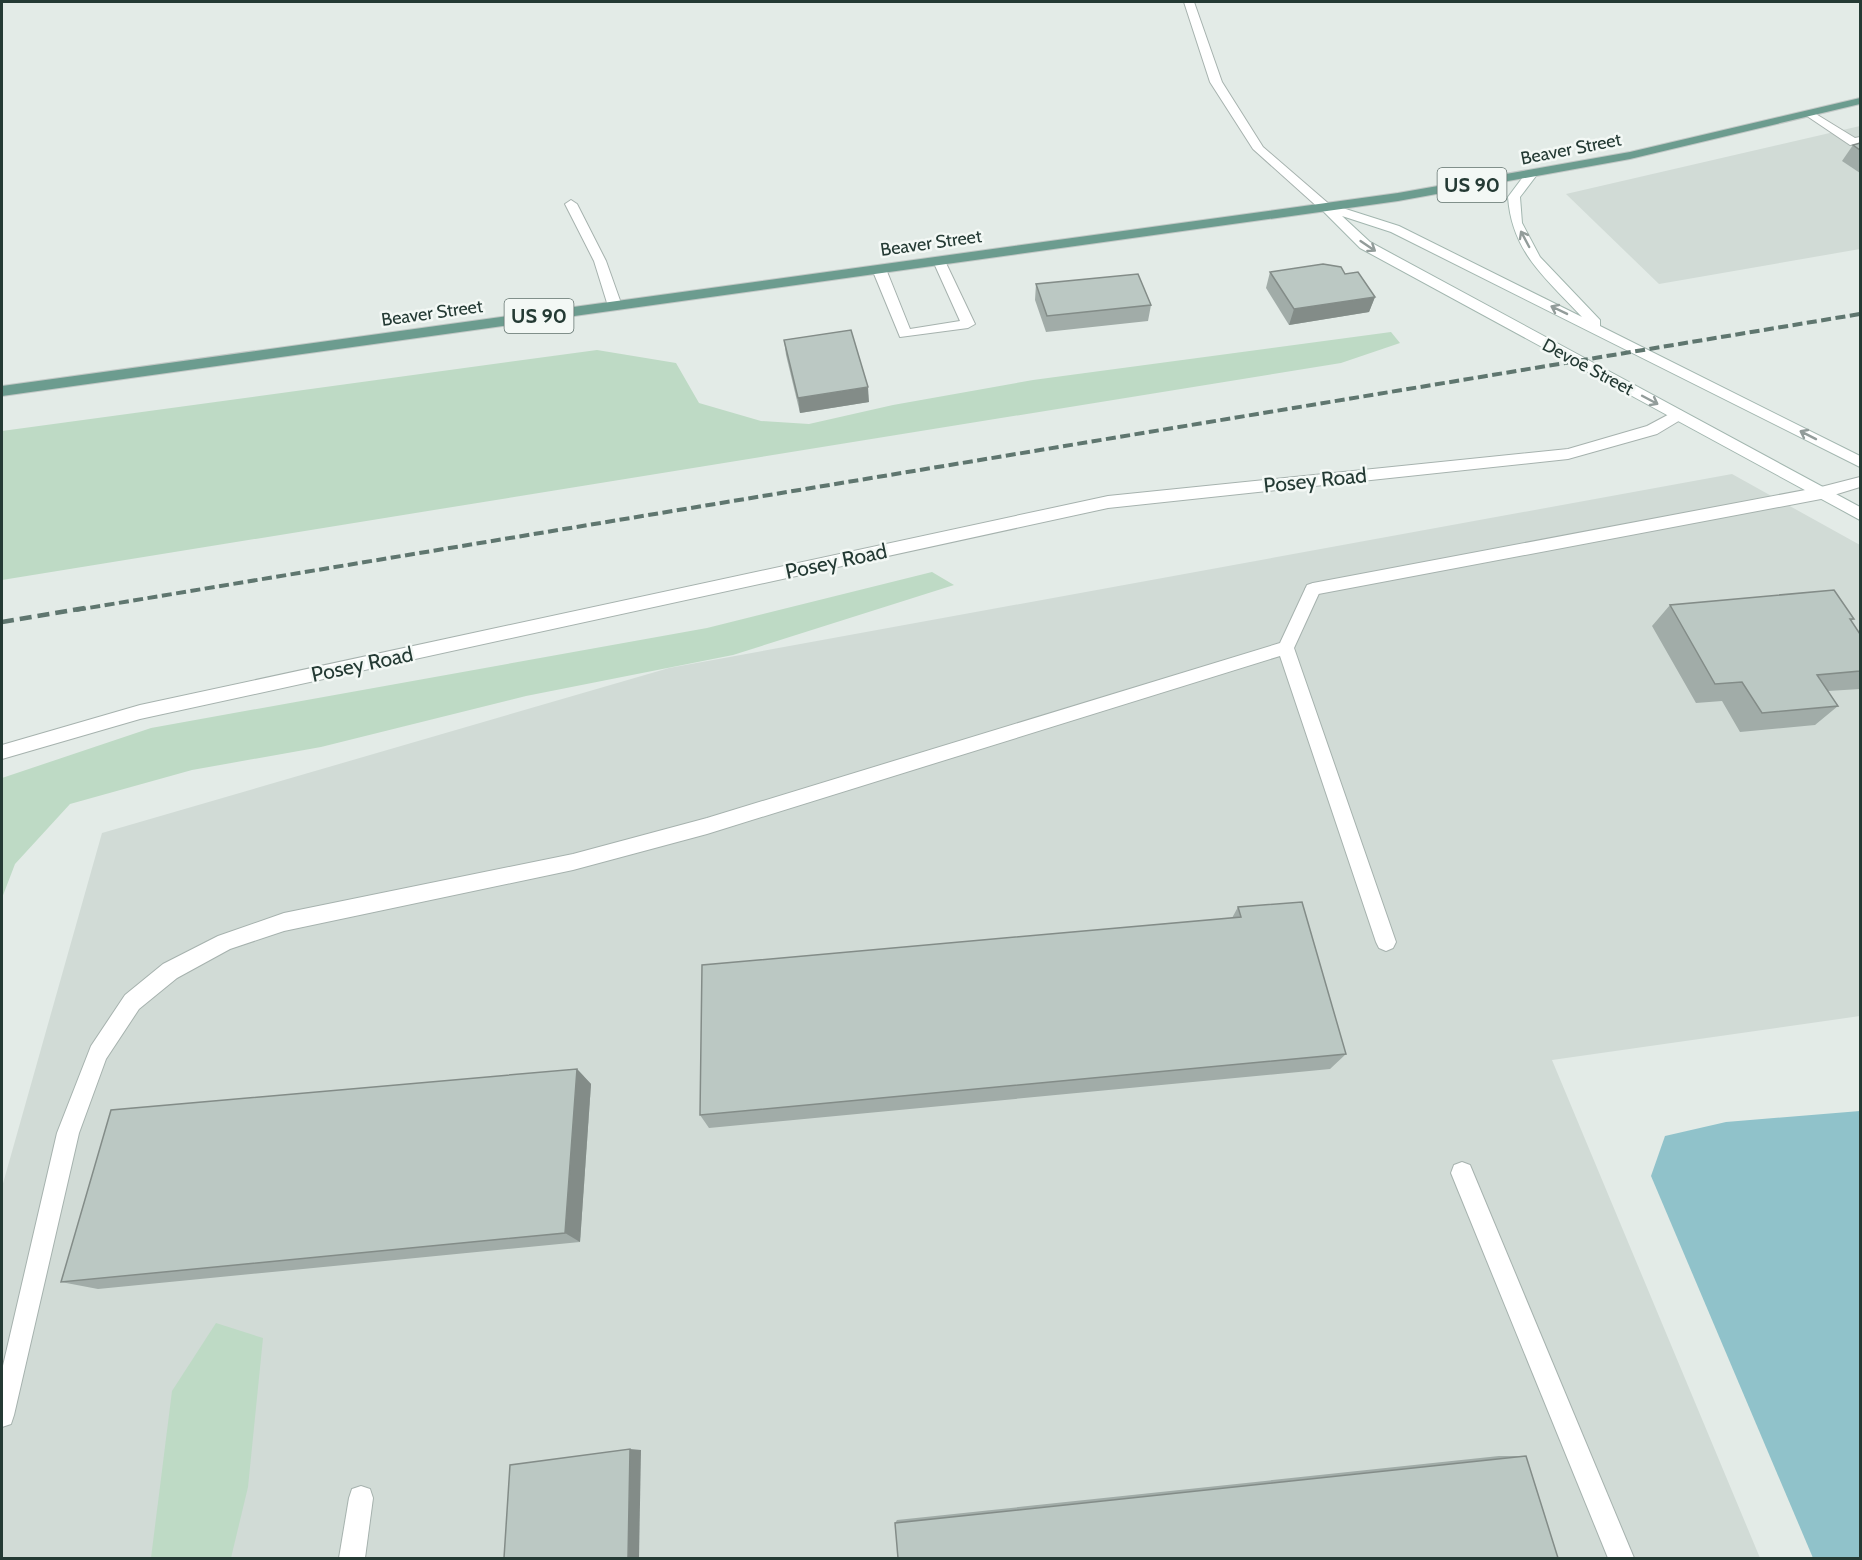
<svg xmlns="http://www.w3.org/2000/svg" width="1862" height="1560" font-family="Cabin,sans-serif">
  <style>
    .built { fill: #d1dbd6 }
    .green { fill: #bedac5 }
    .water { fill: #90c2ca }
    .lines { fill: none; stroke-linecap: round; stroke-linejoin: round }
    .lane-casing { stroke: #a6b2ae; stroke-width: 2 }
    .street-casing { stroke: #a6b2ae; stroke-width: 2 }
    .secondary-casing { stroke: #a2b6af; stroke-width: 2 }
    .primary-casing { stroke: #c2c8c6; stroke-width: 2 }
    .lane { fill: #fff; fill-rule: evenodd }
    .street { fill: #fff; fill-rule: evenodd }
    .secondary { fill: #fff; fill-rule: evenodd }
    .primary { fill: #6c9c8f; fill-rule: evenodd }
    .rail-far1 { stroke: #5f766f; stroke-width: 4; stroke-dasharray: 10 4.5; stroke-linecap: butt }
    .rail { stroke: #5f766f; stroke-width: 4.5; stroke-dasharray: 12 6; stroke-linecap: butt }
    .wall { fill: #a1aca8 }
    .shaded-wall { fill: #838c88 }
    .building { fill: #bbc8c3; stroke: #838c88; stroke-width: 1.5 }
    .oneway { stroke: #929c9a }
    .labels { text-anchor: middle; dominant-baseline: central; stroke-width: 5; stroke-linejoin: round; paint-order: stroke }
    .far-street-label { font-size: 18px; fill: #243a34; stroke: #f3f8f5 }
    .shield { fill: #f3f8f5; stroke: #62736e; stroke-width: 1.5 }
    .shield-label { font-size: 20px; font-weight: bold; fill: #243a34 }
    .street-label { font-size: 21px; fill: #243a34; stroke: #f3f8f5 }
  </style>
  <rect width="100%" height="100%" fill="#e3ebe7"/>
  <g class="built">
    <polygon points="1860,126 1860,249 1659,284 1566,194"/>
    <polygon points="1732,474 1860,545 1860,1016 1552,1060 1760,1558 2,1558 2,1187 102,833 669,668"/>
  </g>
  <g class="green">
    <polygon points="1391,332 1400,343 1341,363 2,580 2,431 597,350 676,363 699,403 761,421 809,424 893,405 1033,380"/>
    <polygon points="932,572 954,585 733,655 526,696 321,747 192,770 70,804 15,864 2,898 2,778 151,728 707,628"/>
    <polygon points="216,1323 263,1338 248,1487 231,1558 151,1558 172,1391"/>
  </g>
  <polygon class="water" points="1860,1111 1860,1558 1813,1558 1651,1176 1665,1136 1726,1122"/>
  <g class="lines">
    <g class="lane-casing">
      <g id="lane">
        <polygon points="1811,111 1855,138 1860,137 1860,144 1850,145 1807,116 1805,114"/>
        <polygon points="571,200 577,204 606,261 622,306 620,309 615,310 608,306 594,261 565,204"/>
        <polygon points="939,257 945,261 975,324 968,328 900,337 872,269 879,265 886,269 910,329 960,321 933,261"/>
        <polygon points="1677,410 1682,411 1684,415 1682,419 1657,434 1568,459 1108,508 140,719 2,759 2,745 140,705 1108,496 1568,449 1647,426"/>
        <polygon points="1313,583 1321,589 1294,648 1396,942 1393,948 1386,951 1379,948 1376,942 1280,656 707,834 573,870 284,931 230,949 177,978 139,1009 106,1059 79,1133 14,1415 11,1424 2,1427 2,1370 57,1133 91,1046 125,995 163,964 218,936 284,913 573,854 707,818 1280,643 1307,585"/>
        <polygon points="1462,1162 1470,1165 1634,1558 1608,1558 1451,1173 1454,1165"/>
        <polygon points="361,1486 370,1489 373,1498 365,1558 339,1558 349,1498 352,1489"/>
      </g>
    </g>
    <g class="street-casing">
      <g id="street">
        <polygon points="1184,2 1194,2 1222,82 1263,147 1329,204 1329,210 1321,210 1253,149 1210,82"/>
        <polygon points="1860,477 1860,487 1821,499 1313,595 1305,589 1313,583 1821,487"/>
      </g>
    </g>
    <g class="secondary-casing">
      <path id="secondary" d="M1530 172 1536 176 1520 197 1522 223 1540 257 1600 320V326L1860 456V467L1391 232 1342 216 1370 242 1860 507V520L1360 248 1319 207 1325 203 1330 204 1399 226 1582 317C1546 278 1512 253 1508 197L1526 173Z"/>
    </g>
    <g class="primary-casing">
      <polygon id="primary" points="1860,98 1860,104 1630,159 1398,201 2,396 2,386 1398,193 1630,152"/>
    </g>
    <use href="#lane" class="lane"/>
    <use href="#street" class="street"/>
    <use href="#secondary" class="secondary"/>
    <use href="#primary" class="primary"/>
    <polyline class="rail-far1" points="76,610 1860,314"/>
    <polyline class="rail" points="2,622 85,608"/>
  </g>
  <g class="wall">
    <polygon points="1860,143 1860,173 1842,161 1853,145"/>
    <polygon points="1270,272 1345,274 1375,297 1369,312 1289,325 1266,288"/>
    <polygon points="1036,284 1151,305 1148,321 1046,332 1035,300"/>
    <polygon points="784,340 869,402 800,413 786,355"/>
    <polygon points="1670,605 1854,619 1851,621 1860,634 1860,689 1828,691 1838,706 1815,725 1740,732 1722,701 1696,703 1652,626"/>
    <polygon points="1238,907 1346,1054 1330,1069 709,1128 700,1115 1232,918"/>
    <polygon points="577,1069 591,1084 580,1242 98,1289 61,1282"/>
    <polygon points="1499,1456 1526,1456 895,1523 897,1520"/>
  </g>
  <g class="shaded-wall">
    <polygon points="1375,297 1369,312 1289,325 1294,309"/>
    <polygon points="868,387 869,402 800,413 798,398"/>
    <polygon points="577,1069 591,1084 580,1242 565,1233"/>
    <polygon points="630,1449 641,1450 639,1558 628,1558"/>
  </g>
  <g class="building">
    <polygon points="1860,143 1860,150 1853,145"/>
    <polygon points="1323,264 1341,267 1345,274 1358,272 1375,297 1294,309 1270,272"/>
    <polygon points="1138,274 1151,305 1047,316 1036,284"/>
    <polygon points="851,330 868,387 798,398 784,340"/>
    <polygon points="1834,590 1854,619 1850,619 1860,634 1860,671 1817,675 1838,706 1762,713 1742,682 1715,684 1670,605"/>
    <polygon points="1302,902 1346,1054 700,1115 702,965 1241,917 1238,907"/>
    <polygon points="577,1069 565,1233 61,1282 111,1110"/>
    <polygon points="630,1449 628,1558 504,1558 510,1465"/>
    <polygon points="1526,1456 1558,1558 898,1558 895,1523"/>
  </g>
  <defs><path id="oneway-shaft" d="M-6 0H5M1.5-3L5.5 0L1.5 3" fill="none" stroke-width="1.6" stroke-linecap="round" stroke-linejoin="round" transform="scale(1.5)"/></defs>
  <g class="oneway">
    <use href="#oneway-shaft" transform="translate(1525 239) rotate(-118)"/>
    <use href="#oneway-shaft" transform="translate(1368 246) rotate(34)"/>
    <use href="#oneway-shaft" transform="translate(1559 310) rotate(-154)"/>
    <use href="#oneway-shaft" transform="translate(1650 400) rotate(28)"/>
    <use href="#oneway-shaft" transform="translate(1808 435) rotate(-153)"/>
  </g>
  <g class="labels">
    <g class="far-street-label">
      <text transform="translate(1571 149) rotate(-11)">Beaver Street</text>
      <text transform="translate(931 243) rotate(-8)">Beaver Street</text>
      <text transform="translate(432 313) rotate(-8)">Beaver Street</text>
      <text transform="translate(1588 367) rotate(28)">Devoe Street</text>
    </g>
    <g class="shield">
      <rect x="1437.5" y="168" width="69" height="34" rx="4.5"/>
      <rect x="504.5" y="299" width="69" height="34" rx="4.5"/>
    </g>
    <g class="shield-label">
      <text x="1472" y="185">US 90</text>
      <text x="539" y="316">US 90</text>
    </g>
    <g class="street-label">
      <text transform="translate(1315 480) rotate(-6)">Posey Road</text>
      <text transform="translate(836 561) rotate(-12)">Posey Road</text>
      <text transform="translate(362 664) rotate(-12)">Posey Road</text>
    </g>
  </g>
  <rect width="1862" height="1560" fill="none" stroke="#243a34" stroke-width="6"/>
</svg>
